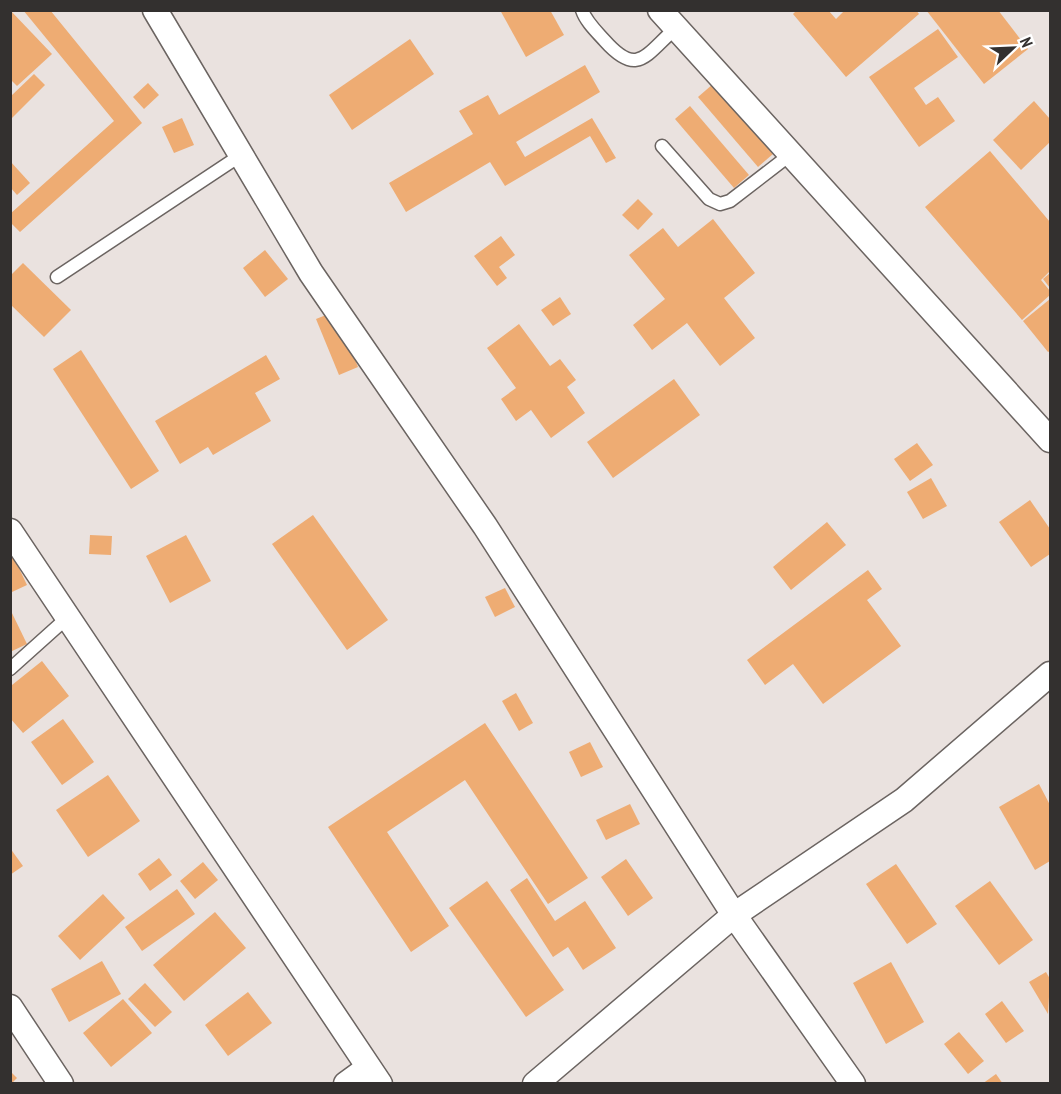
<svg xmlns="http://www.w3.org/2000/svg" width="1061" height="1094" font-family="'PT Sans Narrow',sans-serif">
  <style>
    .building { fill: #eeac73 }
    .lines { fill: none; stroke-linecap: round; stroke-linejoin: round }
    .service-casing { stroke: #6b6461; stroke-width: 15 }
    .minor-casing { stroke: #6b6461; stroke-width: 27 }
    .service { stroke: #fff; stroke-width: 12 }
    .minor { stroke: #fff; stroke-width: 24 }
  </style>
  <rect width="100%" height="100%" fill="#eae2df"/>
  <g class="building">
    <polygon points="10,10 52,54 17,86 10,79"/>
    <polygon points="23,10 50,10 142,123 20,232 10,222 10,214 114,121"/>
    <polygon points="500,10 550,10 564,35 526,57"/>
    <polygon points="797,10 828,10 836,19 845,10 916,10 919,14 846,77 793,14"/>
    <polygon points="926,10 998,10 1028,49 984,84"/>
    <polygon points="938,29 958,57 914,88 926,105 938,97 955,121 919,147 869,77"/>
    <polygon points="410,39 434,74 352,130 329,95"/>
    <polygon points="585,65 600,92 516,142 525,157 592,118 616,158 606,163 590,136 505,186 490,162 406,212 389,183 473,134 459,111 488,95 499,115"/>
    <polygon points="34,74 45,85 12,118 10,97"/>
    <polygon points="148,83 159,95 144,109 133,97"/>
    <polygon points="713,84 773,154 758,167 698,97"/>
    <polygon points="1034,101 1050,119 1050,142 1021,170 993,140"/>
    <polygon points="690,106 749,175 734,188 675,119"/>
    <polygon points="182,118 194,145 174,153 162,127"/>
    <polygon points="990,151 1050,222 1050,271 1041,280 1050,291 1050,295 1022,320 925,207"/>
    <polygon points="10,161 30,183 17,195 10,187"/>
    <polygon points="638,199 653,214 638,230 622,215"/>
    <polygon points="713,219 755,273 724,298 755,338 720,366 687,323 652,350 633,325 665,299 629,255 663,228 678,247"/>
    <polygon points="501,236 515,255 499,267 507,278 497,286 474,256"/>
    <polygon points="265,250 288,279 265,297 243,268"/>
    <polygon points="23,263 71,310 44,337 10,304 10,276"/>
    <polygon points="1050,273 1050,288 1043,279"/>
    <polygon points="560,297 571,314 553,326 541,310"/>
    <polygon points="1050,299 1050,351 1048,352 1023,321"/>
    <polygon points="336,311 358,367 339,375 316,319"/>
    <polygon points="519,324 550,366 560,359 576,380 567,387 585,413 551,438 531,410 516,421 501,399 516,388 487,348"/>
    <polygon points="81,350 159,471 131,489 53,369"/>
    <polygon points="266,355 280,379 255,393 271,421 213,455 208,447 180,464 155,421"/>
    <polygon points="674,379 700,415 613,478 587,442"/>
    <polygon points="917,443 933,465 910,481 894,459"/>
    <polygon points="931,478 947,506 923,519 907,492"/>
    <polygon points="1030,500 1050,529 1050,554 1031,567 999,522"/>
    <polygon points="313,515 388,620 347,650 272,544"/>
    <polygon points="827,522 846,545 791,590 773,567"/>
    <polygon points="90,535 112,536 111,555 89,554"/>
    <polygon points="186,535 211,581 170,603 146,556"/>
    <polygon points="10,549 27,585 12,592 10,590"/>
    <polygon points="868,570 882,589 867,600 901,646 823,704 793,664 765,685 747,660"/>
    <polygon points="505,588 515,607 495,617 485,597"/>
    <polygon points="10,609 27,644 10,652"/>
    <polygon points="42,661 69,696 23,733 10,718 10,683 12,685"/>
    <polygon points="516,693 533,723 519,731 502,701"/>
    <polygon points="63,719 94,762 62,785 31,742"/>
    <polygon points="485,723 588,878 548,904 465,780 387,832 449,926 411,952 328,827"/>
    <polygon points="590,742 603,767 581,777 569,752"/>
    <polygon points="108,775 140,821 88,857 56,810"/>
    <polygon points="1039,784 1050,805 1050,861 1035,870 999,807"/>
    <polygon points="630,804 640,824 606,840 596,820"/>
    <polygon points="10,848 23,866 10,875"/>
    <polygon points="159,858 172,875 150,891 138,874"/>
    <polygon points="626,859 653,898 628,916 601,877"/>
    <polygon points="203,862 218,880 195,899 180,881"/>
    <polygon points="896,864 937,924 907,944 866,884"/>
    <polygon points="527,878 555,921 585,901 616,948 583,970 568,947 553,957 510,890"/>
    <polygon points="487,881 564,990 526,1017 449,908"/>
    <polygon points="990,881 1033,940 999,965 955,906"/>
    <polygon points="177,889 195,914 142,951 125,927"/>
    <polygon points="103,894 125,918 80,960 58,936"/>
    <polygon points="215,912 246,948 184,1001 153,965"/>
    <polygon points="102,961 121,994 69,1022 51,989"/>
    <polygon points="891,962 924,1022 886,1044 853,983"/>
    <polygon points="1046,972 1050,979 1048,1014 1029,982"/>
    <polygon points="145,983 172,1012 155,1027 128,999"/>
    <polygon points="248,992 272,1023 228,1056 205,1025"/>
    <polygon points="123,999 152,1033 111,1067 83,1033"/>
    <polygon points="1002,1001 1024,1031 1006,1043 985,1014"/>
    <polygon points="959,1032 984,1061 968,1074 944,1044"/>
    <polygon points="10,1071 17,1078 11,1084 10,1084"/>
    <polygon points="996,1074 1003,1084 982,1084"/>
  </g>
  <g class="lines">
    <g class="service-casing">
      <g id="service">
        <path d="M582 10C586 22 597 32 605 41 638 78 646 54 676 28"/>
        <polyline points="662,146 709,199 720,204 730,201 791,154"/>
        <polyline points="57,277 241,155"/>
        <polyline points="10,669 68,617"/>
      </g>
    </g>
    <g class="minor-casing">
      <g id="minor">
        <polyline points="155,10 311,273 485,526 734,915 853,1084"/>
        <polyline points="660,10 1050,440"/>
        <polyline points="10,531 380,1084"/>
        <polyline points="10,1007 61,1084"/>
        <polyline points="346,1084 368,1068"/>
        <polyline points="535,1084 734,915 904,800 1050,674"/>
      </g>
    </g>
    <use href="#service" class="service"/>
    <use href="#minor" class="minor"/>
  </g>
  <rect width="1061" height="1094" fill="none" stroke="#33302f" stroke-width="24"/>
  <g transform="translate(1013 48) rotate(67)" stroke="#ffffff" stroke-width="4.5" paint-order="stroke">
  <path d="M0-4.5L10 22L0 15L-10 22Z" fill="#33302f"/>
  <text y="-9" font-size="16" font-weight="bold" text-anchor="middle" fill="#33302f">N</text>
  </g>
</svg>
